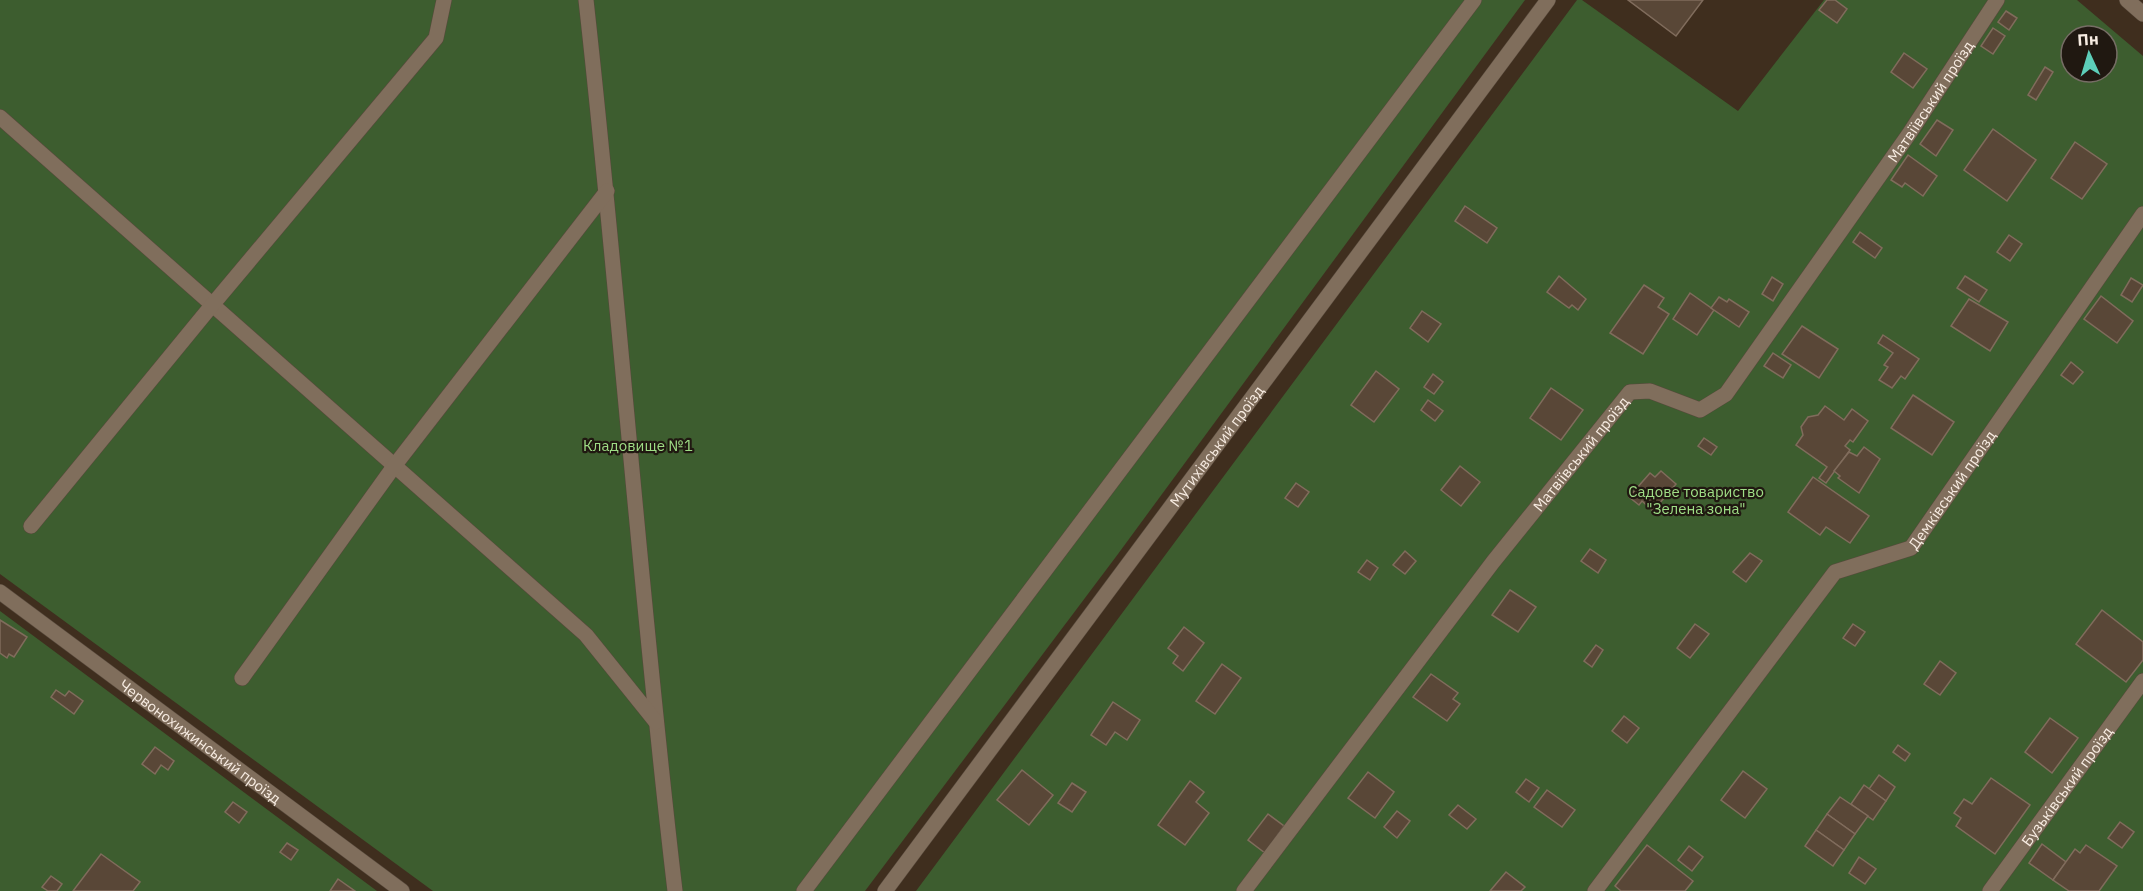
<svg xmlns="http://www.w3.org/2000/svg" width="2143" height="891" font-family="'IBM Plex Sans',sans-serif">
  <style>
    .green { fill: #3d5d2f; fill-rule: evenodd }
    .building { fill: #594737; stroke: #806c5c; stroke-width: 1.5 }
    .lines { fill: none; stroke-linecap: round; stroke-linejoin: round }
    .minor-casing { stroke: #57493c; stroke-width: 16 }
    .minor { stroke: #806e5c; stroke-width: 15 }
    .labels { text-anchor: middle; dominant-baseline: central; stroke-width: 4.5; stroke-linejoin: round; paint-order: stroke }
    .street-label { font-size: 15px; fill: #f7ece2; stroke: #201811 }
    .park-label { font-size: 15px; fill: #9fde86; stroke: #201811 }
  </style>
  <rect width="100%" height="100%" fill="#3f2e1e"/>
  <g class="green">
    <polygon points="0,0 1525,0 1118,554 865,891 433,891 0,574"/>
    <path d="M1577 0H1582L1738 111 1824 0H2077L2143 56V891H916ZM2071 36H2107V72H2071Z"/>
    <polygon points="0,611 377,891 0,891"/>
  </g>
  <g class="building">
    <polygon points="1628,0 1703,0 1676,36"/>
    <polygon points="1827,0 1835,0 1847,9 1837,23 1819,10"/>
    <polygon points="2006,11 2017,18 2009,30 1998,22"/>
    <polygon points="1993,28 2005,36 1993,54 1981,46"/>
    <polygon points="1904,53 1927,69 1913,88 1891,72"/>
    <polygon points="2045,67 2053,72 2036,100 2028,95"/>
    <polygon points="1937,120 1953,130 1936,156 1920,144"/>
    <polygon points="1993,129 2036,160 2007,201 1964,170"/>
    <polygon points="2075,142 2107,164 2082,199 2051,178"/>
    <polygon points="1908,155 1937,176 1923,196 1905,183 1902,187 1891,180"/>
    <polygon points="1465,206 1497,228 1487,243 1455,221"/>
    <polygon points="1860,232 1882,248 1875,258 1853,242"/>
    <polygon points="2009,235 2022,244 2010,261 1997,252"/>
    <polygon points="1559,276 1586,299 1578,310 1572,305 1569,308 1547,292"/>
    <polygon points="1965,276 1987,290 1979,302 1957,288"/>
    <polygon points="1772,277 1783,284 1773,301 1762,294"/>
    <polygon points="2131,278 2143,285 2132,302 2121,295"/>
    <polygon points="1644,285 1664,298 1658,307 1669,314 1643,354 1610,333"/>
    <polygon points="1690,293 1714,310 1697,335 1673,319"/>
    <polygon points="2101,296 2133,321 2117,343 2084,319"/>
    <polygon points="1719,297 1727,302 1729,299 1749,312 1739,327 1711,308"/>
    <polygon points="1969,299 2008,322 1990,351 1951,326"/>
    <polygon points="1422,311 1441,324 1428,342 1410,328"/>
    <polygon points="1802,326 1838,349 1819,378 1782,354"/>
    <polygon points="1883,335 1919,359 1905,379 1901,376 1892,388 1879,380 1888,367 1884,365 1893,353 1878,343"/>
    <polygon points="1773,353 1791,365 1783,378 1764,366"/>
    <polygon points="2071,362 2083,372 2073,384 2061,375"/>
    <polygon points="1376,371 1399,389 1374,422 1351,405"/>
    <polygon points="1433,374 1443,382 1434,394 1424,387"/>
    <polygon points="1551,388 1583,410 1561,440 1530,418"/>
    <polygon points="1913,395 1954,422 1932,455 1891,428"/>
    <polygon points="1428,400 1443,411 1435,421 1421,410"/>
    <polygon points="1825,406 1844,420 1852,409 1868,421 1853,442 1850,440 1845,446 1850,450 1826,483 1819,478 1827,467 1796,445 1803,435 1801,427 1808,417 1818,415"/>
    <polygon points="1704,438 1717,447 1711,455 1698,446"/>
    <polygon points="1864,447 1880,459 1859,493 1838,478 1840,476 1834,471 1849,452 1857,456"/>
    <polygon points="1460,466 1480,482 1461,506 1441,490"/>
    <polygon points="1661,471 1676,484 1653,511 1642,501 1639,505 1629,497 1650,473 1655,477"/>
    <polygon points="1813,477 1869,516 1850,543 1826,527 1820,535 1788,512"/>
    <polygon points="1296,483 1309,492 1298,507 1285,498"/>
    <polygon points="1590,549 1606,560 1598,573 1581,561"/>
    <polygon points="1405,551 1416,561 1405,574 1393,565"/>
    <polygon points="1750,553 1762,561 1746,582 1733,572"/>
    <polygon points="1367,560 1378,568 1370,580 1358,572"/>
    <polygon points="1510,590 1536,607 1518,632 1492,615"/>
    <polygon points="2102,610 2143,642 2143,660 2126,682 2076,644"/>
    <polygon points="0,620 27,637 14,657 9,654 7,658 0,653"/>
    <polygon points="1695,624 1709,634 1690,658 1677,648"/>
    <polygon points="1853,624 1865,632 1855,646 1843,638"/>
    <polygon points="1184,627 1204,643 1183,671 1173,663 1178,656 1168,648"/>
    <polygon points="1596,645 1603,650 1592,667 1584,661"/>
    <polygon points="1940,661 1956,673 1940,695 1924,684"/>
    <polygon points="1222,664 1241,678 1215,714 1196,701"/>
    <polygon points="1431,674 1458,693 1453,699 1460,704 1447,721 1413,697"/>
    <polygon points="56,690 65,696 69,691 83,701 74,714 51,697"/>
    <polygon points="1113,702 1140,720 1127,740 1115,732 1106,745 1091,735"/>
    <polygon points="1624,716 1639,728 1627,743 1612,731"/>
    <polygon points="2050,718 2078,738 2052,773 2025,752"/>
    <polygon points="1898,745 1910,754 1905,761 1893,752"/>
    <polygon points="155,747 174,761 168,770 161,765 155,774 142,764"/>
    <polygon points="1022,770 1053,795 1029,825 997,800"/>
    <polygon points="1743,771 1767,789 1745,818 1721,800"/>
    <polygon points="1368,772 1394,792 1375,818 1348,798"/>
    <polygon points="1879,775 1895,787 1886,801 1869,789"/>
    <polygon points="1991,778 2030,805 1995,854 1956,826 1961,818 1954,813 1964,799 1972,804"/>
    <polygon points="1526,779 1539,788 1529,802 1516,792"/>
    <polygon points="1190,781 1204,792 1196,802 1209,813 1185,845 1158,825"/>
    <polygon points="1072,783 1086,792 1072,812 1058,803"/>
    <polygon points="1864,785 1886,801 1873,820 1851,804"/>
    <polygon points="1547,790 1575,810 1562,827 1534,807"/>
    <polygon points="1840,797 1868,816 1855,834 1827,814"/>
    <polygon points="233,802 247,812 239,823 225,812"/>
    <polygon points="1458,805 1476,819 1467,829 1449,815"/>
    <polygon points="1397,811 1410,821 1397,838 1384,827"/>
    <polygon points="1268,814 1284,826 1265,853 1248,840"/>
    <polygon points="1827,814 1855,834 1844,850 1816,830"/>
    <polygon points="2120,822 2134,832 2122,848 2108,838"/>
    <polygon points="1816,830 1844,850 1833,866 1805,846"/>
    <polygon points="287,843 298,850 291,860 280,852"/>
    <polygon points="2042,844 2066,862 2053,880 2029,863"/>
    <polygon points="1647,845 1693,881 1685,891 1621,891 1615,886"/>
    <polygon points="2086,845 2117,866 2099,891 2069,891 2053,880 2075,849 2080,853"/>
    <polygon points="1689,846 1703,857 1692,871 1678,860"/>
    <polygon points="101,854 140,882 133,891 73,891"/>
    <polygon points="1859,857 1876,869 1865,884 1849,873"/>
    <polygon points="1506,872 1525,887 1521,891 1490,891"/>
    <polygon points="51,876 62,884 57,891 48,891 42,887"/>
    <polygon points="338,879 355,891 330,891"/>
  </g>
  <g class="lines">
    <g class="minor-casing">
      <g id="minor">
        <path d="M586 0C619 297 640 595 675 891"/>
        <polyline points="2127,0 2143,14"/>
        <polyline points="0,117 586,635 656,722"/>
        <polyline points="31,526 213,304 436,38 444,0"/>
        <path id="s1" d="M0 592 402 891"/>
        <polyline points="242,678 395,465 607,191"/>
        <polyline points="804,891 1474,0"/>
        <path id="s2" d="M885 891 1548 0"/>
        <path id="s3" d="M1244 891 1493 562 1630 392 1650 391 1700 410 1726 394 1909 134 1997 0"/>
        <path id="s4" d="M1595 891 1835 572 1911 548 2143 214"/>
        <path id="s5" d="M1990 891 2143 681"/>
      </g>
    </g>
    <use href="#minor" class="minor"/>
  </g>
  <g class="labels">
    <g class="street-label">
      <text stroke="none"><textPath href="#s3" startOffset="1092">Матвіївський проїзд</textPath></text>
      <text stroke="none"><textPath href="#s2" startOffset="555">Мутихівський проїзд</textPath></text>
      <text stroke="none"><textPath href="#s3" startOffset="552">Матвіївський проїзд</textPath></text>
      <text stroke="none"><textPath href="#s4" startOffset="550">Демківський проїзд</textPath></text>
      <text stroke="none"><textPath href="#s1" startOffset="250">Червонохижинський проїзд</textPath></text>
      <text stroke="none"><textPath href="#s5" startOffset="130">Бузьківський проїзд</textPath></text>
    </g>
    <g class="park-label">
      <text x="638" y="445">Кладовище №1</text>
      <text x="1696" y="491">Садове товариство<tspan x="1696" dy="17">"Зелена зона"</tspan></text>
    </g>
  </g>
  <g transform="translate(2089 54) rotate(356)"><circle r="28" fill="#201811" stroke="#766d65" stroke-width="1.5"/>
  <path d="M0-4.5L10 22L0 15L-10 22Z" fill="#5dceb9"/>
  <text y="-9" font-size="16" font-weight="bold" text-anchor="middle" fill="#f7ece2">Пн</text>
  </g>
</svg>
